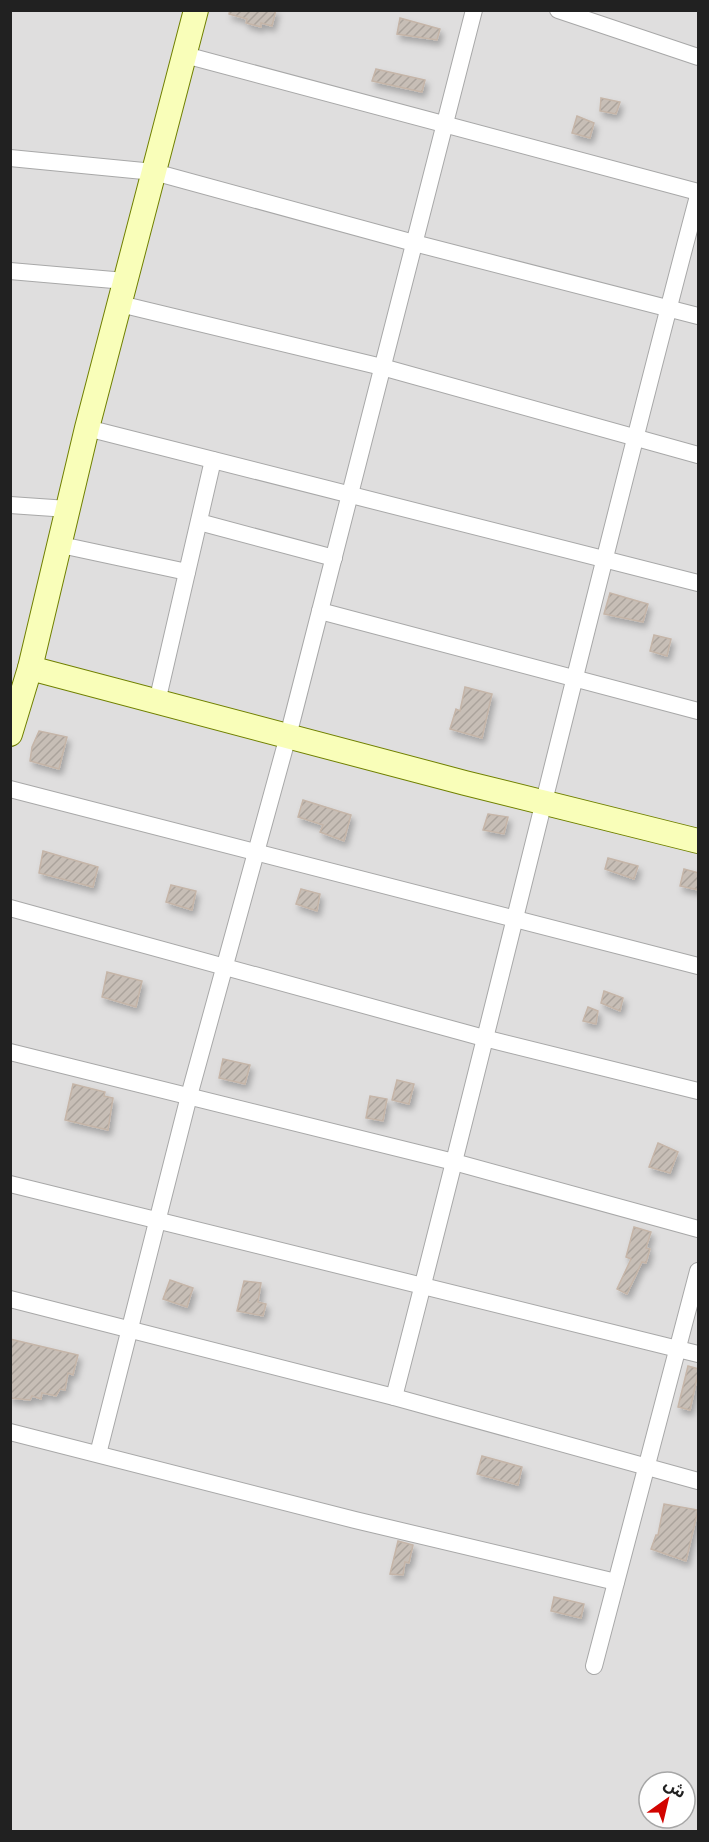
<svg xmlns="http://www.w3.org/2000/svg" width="709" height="1842" font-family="Commissioner,'Noto Sans Arabic',sans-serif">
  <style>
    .residential { fill: #dfdede; fill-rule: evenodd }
    .building { fill: url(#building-hatch); stroke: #c5b5a8; stroke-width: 1.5; filter: url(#shadow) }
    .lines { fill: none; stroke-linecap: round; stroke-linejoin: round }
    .street-casing { stroke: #a8a8a8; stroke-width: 18 }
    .secondary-casing { stroke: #708000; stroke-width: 26 }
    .street { stroke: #fff; stroke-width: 16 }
    .secondary { stroke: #f9feb9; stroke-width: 24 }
  </style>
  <defs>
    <pattern id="building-hatch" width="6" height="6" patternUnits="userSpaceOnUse" patternTransform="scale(1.5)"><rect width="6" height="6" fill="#c7beb6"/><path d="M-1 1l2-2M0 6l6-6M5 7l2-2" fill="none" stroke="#aba39c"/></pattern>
    <filter id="shadow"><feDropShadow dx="3" dy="5" stdDeviation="3" flood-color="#0004"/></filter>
  </defs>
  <rect width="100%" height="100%" fill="#f2efe7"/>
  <path class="residential" d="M11 11H698V1831L11 1832ZM649 1782H685V1818H649Z"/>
  <g class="building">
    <polygon points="230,10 276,10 272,26 261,23 261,27 246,23 247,19 229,14"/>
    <polygon points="400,18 440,29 437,40 397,34"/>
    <polygon points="376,69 425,80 422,92 372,81"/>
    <polygon points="601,98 620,102 616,114 600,111"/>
    <polygon points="577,116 594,123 590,138 572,133"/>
    <polygon points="610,593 648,604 643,622 604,614"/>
    <polygon points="654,635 671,639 667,656 650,651"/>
    <polygon points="465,687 492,694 482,738 450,729 456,709 460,711"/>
    <polygon points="39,731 67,737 59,769 30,761 32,747"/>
    <polygon points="303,800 351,815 344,841 320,832 323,825 298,817"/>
    <polygon points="488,814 508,817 504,834 483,830"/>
    <polygon points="43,851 98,867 93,887 39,873"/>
    <polygon points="608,858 638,866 634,879 605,869"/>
    <polygon points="684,869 699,873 699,890 680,886"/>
    <polygon points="171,885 196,891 192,910 166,902"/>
    <polygon points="301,889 320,894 317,911 296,904"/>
    <polygon points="107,972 142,981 136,1007 102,997"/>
    <polygon points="604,991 623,998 620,1011 601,1003"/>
    <polygon points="588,1007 598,1011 596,1024 583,1021"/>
    <polygon points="223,1059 250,1065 245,1084 219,1078"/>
    <polygon points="397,1080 414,1084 409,1104 392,1100"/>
    <polygon points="73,1084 105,1092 104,1096 113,1098 108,1130 65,1120"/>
    <polygon points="370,1096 387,1099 383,1121 366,1118"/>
    <polygon points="658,1143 678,1152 670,1173 649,1167"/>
    <polygon points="634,1227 651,1232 646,1248 650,1249 646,1263 642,1262 627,1294 617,1289 631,1259 626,1257"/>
    <polygon points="170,1280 193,1288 187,1307 163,1299"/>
    <polygon points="244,1281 261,1283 258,1302 266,1304 263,1316 237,1311"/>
    <polygon points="10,1339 78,1355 73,1375 68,1373 65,1390 60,1389 56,1396 42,1393 41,1399 32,1396 30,1400 10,1398"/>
    <polygon points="688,1366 699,1369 690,1410 678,1407"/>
    <polygon points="482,1456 522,1467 518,1485 477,1474"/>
    <polygon points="664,1504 698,1510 686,1561 651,1549 656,1535 658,1535"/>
    <polygon points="398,1541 413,1545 409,1563 405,1562 403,1575 390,1574"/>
    <polygon points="554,1597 584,1604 581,1618 551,1611"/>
  </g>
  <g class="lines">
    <g class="street-casing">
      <g id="street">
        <polyline points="558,10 698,57"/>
        <polyline points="185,55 698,192"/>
        <polyline points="10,158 154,172 414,243 698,316"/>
        <polyline points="10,271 125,281"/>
        <polyline points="120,304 382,367 698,455"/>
        <polyline points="87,428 698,583"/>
        <polyline points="10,505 68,509"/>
        <polyline points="199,522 334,558"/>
        <polyline points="61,545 187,572"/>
        <polyline points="320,611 698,711"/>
        <polyline points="157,702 213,460"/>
        <polyline points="10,789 698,966"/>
        <polyline points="10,908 484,1038 698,1091"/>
        <polyline points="10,1052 454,1162 698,1229"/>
        <polyline points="10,1184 698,1354"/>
        <polyline points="10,1299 394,1397 698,1481"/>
        <path d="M394 1397C498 997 592 595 698 196"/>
        <polyline points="10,1432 355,1520 616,1582"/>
        <polyline points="98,1454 189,1096 288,736 474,10"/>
        <polyline points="594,1666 698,1271"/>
      </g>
    </g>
    <g class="secondary-casing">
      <g id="secondary">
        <polyline points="30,668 465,783 698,841"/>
        <polyline points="10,734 30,668 87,428 196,10"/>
      </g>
    </g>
    <use href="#street" class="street"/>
    <use href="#secondary" class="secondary"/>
  </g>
  <rect width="709" height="1842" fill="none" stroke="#212121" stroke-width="24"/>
  <g transform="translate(667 1800) rotate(34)"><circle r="28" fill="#ffffff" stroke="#a6a6a6" stroke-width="1.5"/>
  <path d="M0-4.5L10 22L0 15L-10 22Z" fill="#d20400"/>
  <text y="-9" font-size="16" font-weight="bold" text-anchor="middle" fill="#212121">ش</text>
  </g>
</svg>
